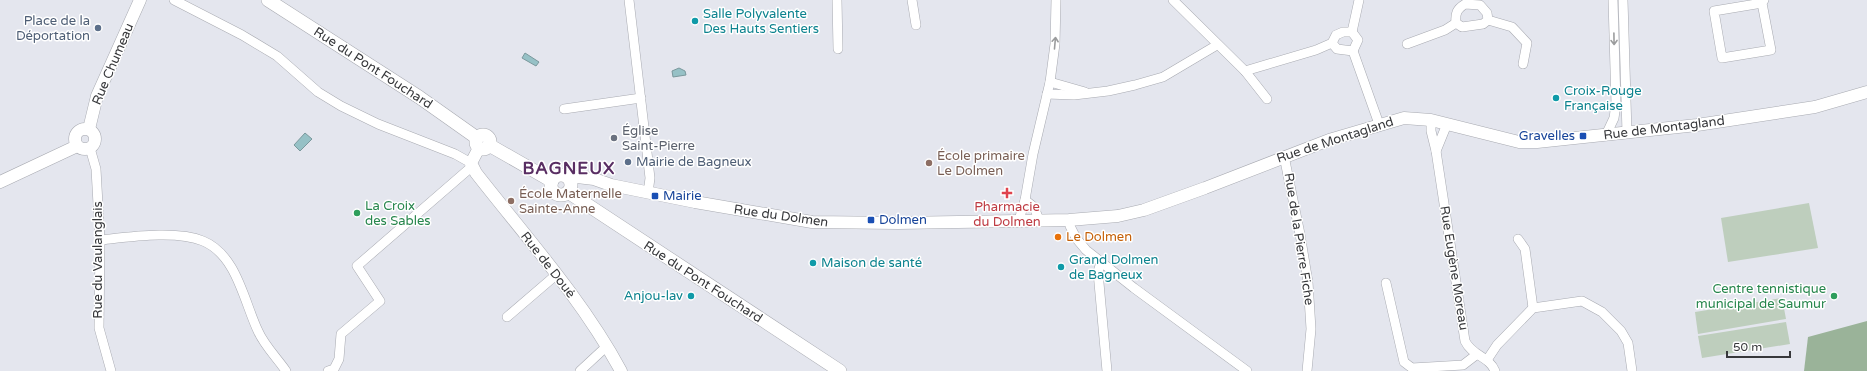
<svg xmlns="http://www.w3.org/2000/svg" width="1867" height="371" font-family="'Varela Round',sans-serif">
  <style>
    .green { fill: #becebd }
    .forest { fill: #9ab399 }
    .water { fill: #96c1c6; stroke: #7a989c }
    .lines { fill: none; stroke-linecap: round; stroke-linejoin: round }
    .minor-casing { stroke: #a8aab1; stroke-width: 10 }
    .tertiary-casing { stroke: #a8aab1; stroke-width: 13 }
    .secondary-casing { stroke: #a8aab1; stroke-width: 14 }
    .minor { stroke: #fff; stroke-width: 9 }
    .tertiary { stroke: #fff; stroke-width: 12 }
    .secondary { stroke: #fff; stroke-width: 13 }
    .oneway { stroke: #9b9c9d }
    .culture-dot { fill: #0f9aa8; stroke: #fff; stroke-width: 1.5 }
    .service-dot { fill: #5c6f8a; stroke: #fff; stroke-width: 1.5 }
    .transit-dot { fill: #1a4fb4; stroke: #fff; stroke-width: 1.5 }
    .worship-dot { fill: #6b7280; stroke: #fff; stroke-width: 1.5 }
    .education-dot { fill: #8d6e63; stroke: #fff; stroke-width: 1.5 }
    .health-dot { fill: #e0444e; stroke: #fff; stroke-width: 1.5 }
    .leisure-dot { fill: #2e9e5b; stroke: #fff; stroke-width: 1.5 }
    .food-dot { fill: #e8710a; stroke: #fff; stroke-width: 1.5 }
    .labels { text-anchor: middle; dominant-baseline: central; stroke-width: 3; stroke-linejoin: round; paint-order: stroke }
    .culture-label { font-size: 13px; fill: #0d838f; stroke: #fff; text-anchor: start }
    .service-label { font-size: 13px; fill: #4e5e75; stroke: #fff; text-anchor: end }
    .street-label { font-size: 13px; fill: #37383b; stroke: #fff }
    .worship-label { font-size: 13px; fill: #5b616d; stroke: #fff; text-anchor: start }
    .transit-label { font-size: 13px; fill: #164399; stroke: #fff; text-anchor: start }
    .education-label { font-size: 13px; fill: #785e54; stroke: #fff; text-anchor: start }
    .leisure-label { font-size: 13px; fill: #27864d; stroke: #fff; text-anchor: start }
    .health-label { font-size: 13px; fill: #be3a42; stroke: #fff }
    .food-label { font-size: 13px; fill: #c56008; stroke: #fff; text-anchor: start }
    .district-label { font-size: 17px; font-weight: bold; letter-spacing: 1px; fill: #592e63; stroke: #fff }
  </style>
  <rect width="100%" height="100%" fill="#e4e6ee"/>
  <g class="green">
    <polygon points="1809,203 1818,248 1728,262 1721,218"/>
    <polygon points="1782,298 1786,319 1698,334 1695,312"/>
    <polygon points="1786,322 1790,344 1702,358 1698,336"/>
  </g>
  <polygon class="forest" points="1867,321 1867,371 1804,371 1808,337"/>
  <g class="water">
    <polygon points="525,53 539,62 536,66 522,58"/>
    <polygon points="679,68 685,71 686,75 673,77 672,71"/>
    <polygon points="305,133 312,139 300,151 294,145"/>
  </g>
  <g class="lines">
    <g class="minor-casing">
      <g id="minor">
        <polyline points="174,0 242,35 277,56 318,92 341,106 378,124 455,154 471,163 469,169 357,266 380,301 341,334 339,359 334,369 328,371"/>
        <polyline points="629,0 650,178 648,193"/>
        <polyline points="837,0 838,49"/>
        <polyline points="912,0 916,25"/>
        <polyline points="1173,0 1245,71 1267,99"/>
        <polyline points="1623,0 1627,133"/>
        <polyline points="1762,3 1714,11 1722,58 1771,50 1762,3 1764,0"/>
        <path d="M1465 4 1480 5 1487 13 1488 20 1483 24 1462 27 1456 23C1455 13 1457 9 1465 4Z"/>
        <polyline points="1488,20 1512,27 1527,43 1523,64"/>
        <polyline points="1352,32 1359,0"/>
        <polyline points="1407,44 1445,30 1456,23"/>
        <polyline points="1353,51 1379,124"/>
        <polyline points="1245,71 1316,50 1332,43 1336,35 1343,32 1352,32 1358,40 1353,51 1337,49 1332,43"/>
        <polyline points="1050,82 1085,92"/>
        <polyline points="1047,94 1074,95 1108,91 1135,85 1163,77 1217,45"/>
        <polyline points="564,109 641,98"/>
        <path d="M1431 120V131L1436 151 1465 341C1472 356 1489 356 1495 371"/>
        <polyline points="1606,135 1614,118 1616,104 1613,0"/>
        <polyline points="90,148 96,169 100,240 99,328 111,371"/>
        <polyline points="1436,151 1447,124"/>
        <polyline points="1284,156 1300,234 1308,282 1311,329 1307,371"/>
        <polyline points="1025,200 1034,207 1039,220"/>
        <polyline points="1019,220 1025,200 1033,154 1050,82 1055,44 1056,0"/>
        <polyline points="1069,220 1070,226 1076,238 1086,250 1134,288 1247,371"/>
        <polyline points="1518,239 1525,249 1533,308"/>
        <path d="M100 240C129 237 177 230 203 241 237 255 244 302 258 331 264 345 277 358 286 371"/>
        <polyline points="1101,262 1098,272 1107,371"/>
        <polyline points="1386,283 1404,362 1412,368 1463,365 1476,355"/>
        <polyline points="507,317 556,275"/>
        <polyline points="1487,360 1497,345 1533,308 1582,301 1602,312 1621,331 1628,343 1632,371"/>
        <polyline points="580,371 607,346"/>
      </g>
    </g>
    <g class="tertiary-casing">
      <g id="tertiary">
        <circle cx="85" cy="139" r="10"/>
        <polyline points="89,129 97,96 140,0"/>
        <path d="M479 148 471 163 476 173C526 237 582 299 621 371"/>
        <polyline points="569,179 577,177 594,179 611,185 695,202 812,222 898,223 1069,220 1118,216 1144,210 1205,188 1329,140 1404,118 1431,120 1519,142 1537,142 1697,125 1815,107 1867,92"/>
        <polyline points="0,182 77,146"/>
      </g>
    </g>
    <g class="secondary-casing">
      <g id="secondary">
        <polyline points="268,0 419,97 477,138"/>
        <circle cx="483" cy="142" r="7"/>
        <polyline points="489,145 552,181"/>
        <circle cx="561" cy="185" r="10"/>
        <polyline points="568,192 840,371"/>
      </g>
    </g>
    <use href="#minor" class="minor"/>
    <use href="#tertiary" class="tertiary"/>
    <use href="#secondary" class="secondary"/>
  </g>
  <defs><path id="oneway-shaft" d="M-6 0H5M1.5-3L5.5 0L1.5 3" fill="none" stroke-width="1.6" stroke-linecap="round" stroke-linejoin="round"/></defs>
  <g class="oneway">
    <use href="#oneway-shaft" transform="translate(1614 39) rotate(89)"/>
    <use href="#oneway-shaft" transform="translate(1055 43) rotate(-85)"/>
  </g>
  <g class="culture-dot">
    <circle cx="695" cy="21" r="4"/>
    <circle cx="1556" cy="98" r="4"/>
    <circle cx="813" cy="263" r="4"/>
    <circle cx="1061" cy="267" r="4"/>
    <circle cx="691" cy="296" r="4"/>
  </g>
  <g class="service-dot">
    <circle cx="98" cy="28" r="4"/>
    <circle cx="628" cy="162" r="4"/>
  </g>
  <g class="transit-dot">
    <rect x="1579" y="132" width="8" height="8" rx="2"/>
    <rect x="651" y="192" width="8" height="8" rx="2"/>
    <rect x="867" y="216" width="8" height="8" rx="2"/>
  </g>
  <circle class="worship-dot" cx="614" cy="138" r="4"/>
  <g class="education-dot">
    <circle cx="929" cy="163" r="4"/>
    <circle cx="511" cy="201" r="4"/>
  </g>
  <path class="health-dot" d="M1005 187h4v4h4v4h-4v4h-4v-4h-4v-4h4z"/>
  <g class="leisure-dot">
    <circle cx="357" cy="213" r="4"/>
    <circle cx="1834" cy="296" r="4"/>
  </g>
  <circle class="food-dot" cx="1058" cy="237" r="4"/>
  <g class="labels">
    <g class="culture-label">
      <text x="703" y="14">Salle Polyvalente<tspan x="703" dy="15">Des Hauts Sentiers</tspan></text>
      <text x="1564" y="91">Croix-Rouge<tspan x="1564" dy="15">Française</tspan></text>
      <text x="1069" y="260">Grand Dolmen<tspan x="1069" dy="15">de Bagneux</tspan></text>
      <text x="821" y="263">Maison de santé</text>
      <text x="683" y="296" text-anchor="end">Anjou-lav</text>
    </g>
    <g class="service-label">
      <text x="90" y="21">Place de la<tspan x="90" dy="15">Déportation</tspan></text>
      <text x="636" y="162" text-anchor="start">Mairie de Bagneux</text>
    </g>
    <g class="street-label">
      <text transform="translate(113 64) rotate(-67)">Rue Chumeau</text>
      <text transform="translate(373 68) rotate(33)">Rue du Pont Fouchard</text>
      <text transform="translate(1664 128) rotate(-7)">Rue de Montagland</text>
      <text transform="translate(1335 140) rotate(-18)">Rue de Montagland</text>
      <text transform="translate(781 216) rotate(8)">Rue du Dolmen</text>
      <text transform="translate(1299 239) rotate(81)">Rue de la Pierre Fiche</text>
      <text transform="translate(98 260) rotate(-90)">Rue du Vaulanglais</text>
      <text transform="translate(548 265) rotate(52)">Rue de Doué</text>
      <text transform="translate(1454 268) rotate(81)">Rue Eugène Moreau</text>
      <text transform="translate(703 282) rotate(33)">Rue du Pont Fouchard</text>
    </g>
    <g class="worship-label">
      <text x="622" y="131">Église<tspan x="622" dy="15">Saint-Pierre</tspan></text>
    </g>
    <g class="transit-label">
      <text x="1575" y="136" text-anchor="end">Gravelles</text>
      <text x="663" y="196">Mairie</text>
      <text x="879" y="220">Dolmen</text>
    </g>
    <g class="education-label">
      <text x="937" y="156">École primaire<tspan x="937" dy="15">Le Dolmen</tspan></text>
      <text x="519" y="194">École Maternelle<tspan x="519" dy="15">Sainte-Anne</tspan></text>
    </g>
    <g class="leisure-label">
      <text x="365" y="206">La Croix<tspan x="365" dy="15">des Sables</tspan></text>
      <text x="1826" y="289" text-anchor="end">Centre tennistique<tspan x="1826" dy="15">municipal de Saumur</tspan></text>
    </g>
    <g class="health-label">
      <text x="1007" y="207">Pharmacie<tspan x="1007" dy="15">du Dolmen</tspan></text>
    </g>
    <g class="food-label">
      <text x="1066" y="237">Le Dolmen</text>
    </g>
    <g class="district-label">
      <text x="569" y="168">BAGNEUX</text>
    </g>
  </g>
  <path d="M1727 351v6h63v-6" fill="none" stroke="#37383b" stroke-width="2"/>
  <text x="1733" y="351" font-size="12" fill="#37383b" stroke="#ffffff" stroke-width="3" paint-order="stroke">50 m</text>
</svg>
